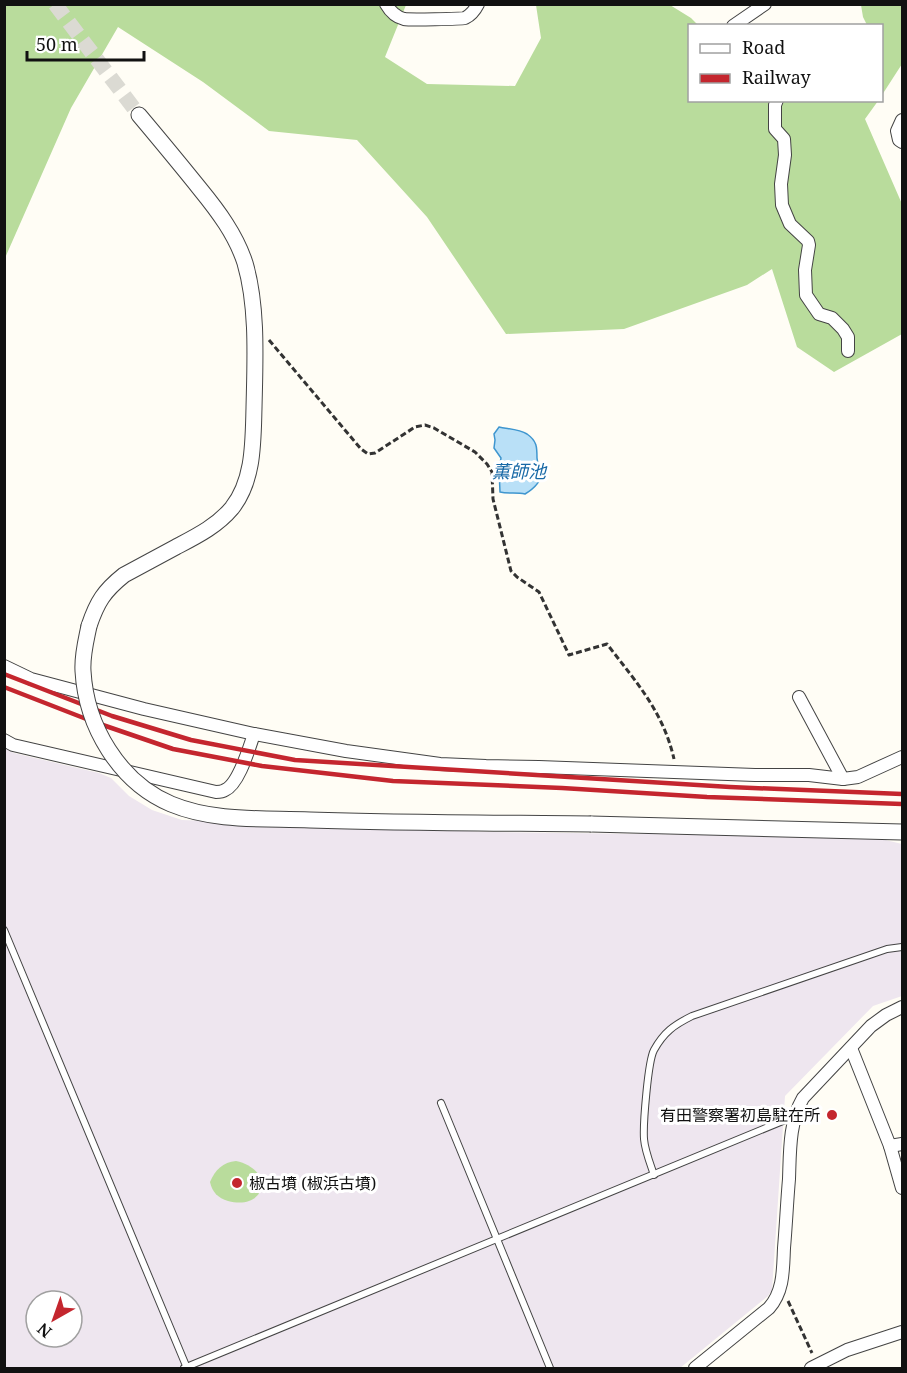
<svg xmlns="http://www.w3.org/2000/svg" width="907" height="1373" font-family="'Noto Serif','Noto Sans JP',serif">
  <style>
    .industrial { fill: #eee6ef; fill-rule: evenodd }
    .forest { fill: #b9dc9c }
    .water { fill: #b9e0f7; stroke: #3f96cf; stroke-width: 1.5 }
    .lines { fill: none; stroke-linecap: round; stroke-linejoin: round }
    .tertiary-tunnel { stroke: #dbdad3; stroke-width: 15; stroke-dasharray: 15 8; stroke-linecap: butt }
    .service-casing { stroke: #444; stroke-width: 8 }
    .minor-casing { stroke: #444; stroke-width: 14 }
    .tertiary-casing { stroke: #444; stroke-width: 17 }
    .path { stroke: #333; stroke-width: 3; stroke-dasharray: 6 3; stroke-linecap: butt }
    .service { stroke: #fff; stroke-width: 6 }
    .minor { stroke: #fff; stroke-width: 12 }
    .tertiary { stroke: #fff; stroke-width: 15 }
    .rail { stroke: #c4262e; stroke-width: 4.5 }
    .tertiary-bridge-casing { stroke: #444; stroke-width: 17; stroke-linecap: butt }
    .tertiary-bridge { stroke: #fff; stroke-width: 15 }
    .poi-dot { fill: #c4262e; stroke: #fff; stroke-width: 2 }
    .labels { text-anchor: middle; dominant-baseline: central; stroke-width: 6; stroke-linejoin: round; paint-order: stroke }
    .poi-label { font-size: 16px; fill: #111; stroke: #fff; text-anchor: end }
    .water-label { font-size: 18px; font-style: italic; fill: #1768a6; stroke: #fff }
  </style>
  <rect width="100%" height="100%" fill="#fffdf5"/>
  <path class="industrial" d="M4 748 14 753 99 773 111 778 129 796 152 810 182 820 493 832 873 837 902 844V996L873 1006 785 1096 772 1290 768 1296 680 1368H5ZM36 1301H72V1337H36Z"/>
  <g class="forest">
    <polygon points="5,5 406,5 385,57 427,84 515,86 541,38 536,5 670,5 691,18 698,25 690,26 690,100 878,101 865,119 902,204 902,334 834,372 797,347 772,269 747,285 624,329 506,334 427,217 357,140 269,131 203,82 118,27 71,108 5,258"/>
    <polygon points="861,5 902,5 902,64 882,95 882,26 867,25 863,17"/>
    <path d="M236 1161C276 1170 266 1211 228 1201 218 1198 212 1192 210 1182 215 1170 223 1162 236 1161Z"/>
  </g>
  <path class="water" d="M499 427C507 429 519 429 527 434 537 441 537 447 537 458 537 463 540 467 541 472 542 482 533 489 525 494 517 492 509 494 500 492L499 469 501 458 494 448 495 440 494 434Z"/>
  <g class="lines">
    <polyline class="tertiary-tunnel" points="55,4 139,115"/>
    <g class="service-casing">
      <g id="service">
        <polyline points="4,930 187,1368"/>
        <polyline points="441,1103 550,1368"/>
        <path d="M654 1175C650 1163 645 1151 644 1139 643 1124 648 1061 654 1050 664 1032 674 1025 692 1016L887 949 902 947"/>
        <polyline points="184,1368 795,1116"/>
      </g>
    </g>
    <g class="minor-casing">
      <g id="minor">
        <path d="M386 4C390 11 396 17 404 19 410 20 460 19 465 18 471 15 475 10 478 4"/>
        <polyline points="733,26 765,4"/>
        <polyline points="777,100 775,105 775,129 784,139 785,155 781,184 782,205 790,224 808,241 809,245 805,270 806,295 819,314 832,318 843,329 848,337 848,351"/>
        <polyline points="902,120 897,131 899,140 902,142"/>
        <polyline points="4,666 31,679 144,709 254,734 346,751 440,764 486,766 539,767 755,775 809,775 843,779 858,777 902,757"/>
        <polyline points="799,697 843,779"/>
        <path d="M4 740 13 745 216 792C219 792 222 792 225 790 239 784 249 748 254 734"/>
        <polyline points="851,1048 890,1146 902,1188"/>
        <polyline points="890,1146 902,1144"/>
        <path d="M695 1368 769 1308C784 1291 783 1269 784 1248 786 1225 787 1202 789 1179 790 1152 789 1122 803 1098L871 1026 886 1015 902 1007"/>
        <polyline points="811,1368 847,1350 902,1332"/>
      </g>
    </g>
    <g class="tertiary-casing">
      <g id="tertiary">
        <path d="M89 626C97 602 104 591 124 575 141 566 159 556 176 547 197 536 217 526 232 508 254 480 253 442 254 408 255 362 258 307 245 263 236 235 218 211 200 189 180 164 160 140 139 115"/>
        <polyline points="591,824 902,832"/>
      </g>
    </g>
    <g class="path">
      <path d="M269 340 361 449 368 454 375 453 415 427 425 425 434 428 475 452 487 464 492 472 493 499 511 571 517 577 539 592 569 655 607 644C636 682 663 711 674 759"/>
      <polyline points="788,1301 812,1353"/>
    </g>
    <use href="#service" class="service"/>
    <use href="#minor" class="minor"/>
    <use href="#tertiary" class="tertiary"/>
    <g class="rail">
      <polyline points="4,674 112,716 191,740 295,760 730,787 902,794"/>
      <polyline points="4,687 94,722 173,749 262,766 393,781 562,788 707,797 902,804"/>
    </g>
    <g class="tertiary-bridge-casing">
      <path id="tertiary-bridge" d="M89 626C86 641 82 655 83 671 86 726 119 782 171 804 214 822 264 818 310 820 404 823 498 823 591 824"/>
    </g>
    <use href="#tertiary-bridge" class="tertiary-bridge"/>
  </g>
  <g class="poi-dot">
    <circle cx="832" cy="1115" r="6"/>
    <circle cx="237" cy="1183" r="6"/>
  </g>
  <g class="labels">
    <g class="poi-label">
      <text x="820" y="1115">有田警察署初島駐在所</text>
      <text x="249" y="1183" text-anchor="start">椒古墳 (椒浜古墳)</text>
    </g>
    <g class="water-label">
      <text x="519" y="471">薫師池</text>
    </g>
  </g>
  <rect width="907" height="1373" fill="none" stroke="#111111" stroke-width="12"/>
  <rect x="688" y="24" width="195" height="78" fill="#ffffff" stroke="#a0a0a0" stroke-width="1.5"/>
  <rect x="700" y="44" width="30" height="9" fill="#ffffff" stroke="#a0a0a0" stroke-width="1.5"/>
  <text x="742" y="54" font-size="18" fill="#111111">Road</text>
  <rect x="700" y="74" width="30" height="9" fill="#c4262e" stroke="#a0a0a0" stroke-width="1.5"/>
  <text x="742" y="84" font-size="18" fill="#111111">Railway</text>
  <g transform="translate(54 1319) rotate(220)"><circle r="28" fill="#ffffff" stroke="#a0a0a0" stroke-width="1.5"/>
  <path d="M0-4.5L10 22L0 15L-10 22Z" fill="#c4262e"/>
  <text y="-9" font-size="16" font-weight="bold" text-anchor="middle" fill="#111111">N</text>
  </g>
  <path d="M27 51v9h117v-9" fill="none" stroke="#111111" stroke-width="3"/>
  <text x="36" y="51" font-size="18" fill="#111111" stroke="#ffffff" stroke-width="4.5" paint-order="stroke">50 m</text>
</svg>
